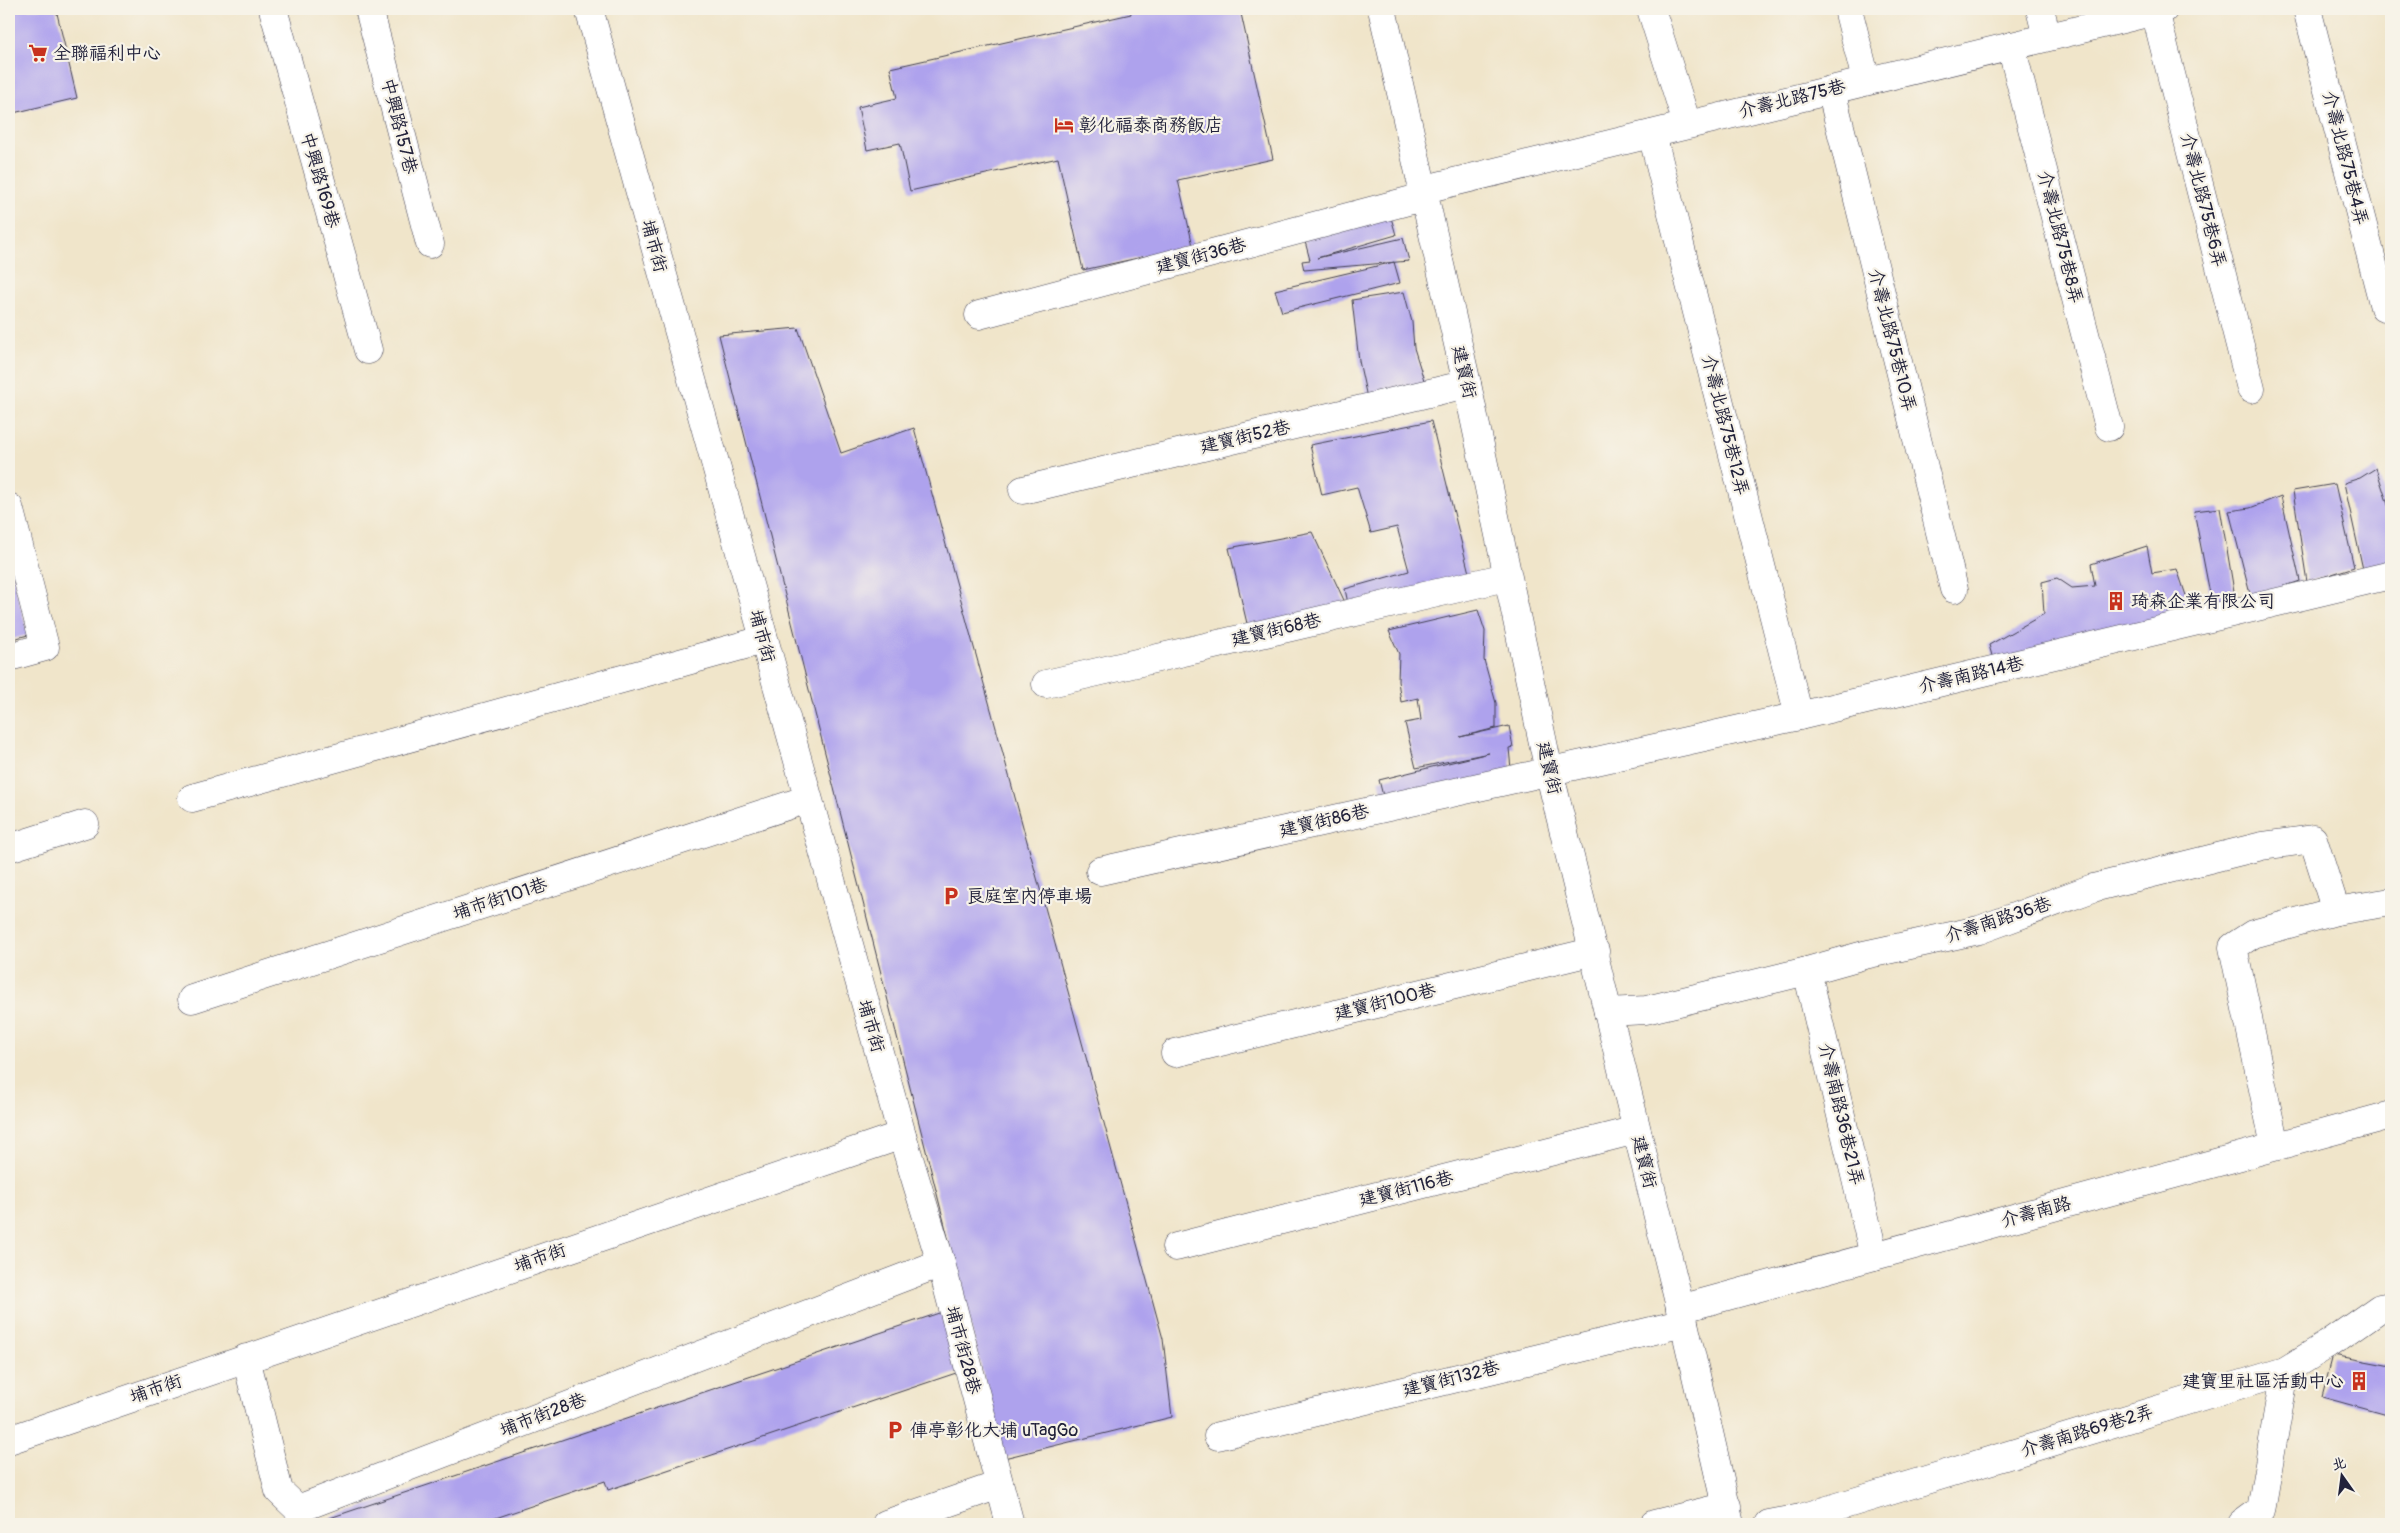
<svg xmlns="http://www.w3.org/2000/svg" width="2400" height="1533" font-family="Pangolin,'LXGW WenKai TC',sans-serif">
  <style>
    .building { fill: #aea2ed }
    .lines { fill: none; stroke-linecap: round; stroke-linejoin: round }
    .minor-casing { stroke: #413f50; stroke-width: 29 }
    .minor { stroke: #fff; stroke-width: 28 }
    .labels { text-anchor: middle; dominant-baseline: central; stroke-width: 4.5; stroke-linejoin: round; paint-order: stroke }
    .poi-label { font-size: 18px; fill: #22223b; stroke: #f7f3e8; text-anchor: start }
    .street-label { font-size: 18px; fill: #22223b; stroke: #f7f3e8 }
  </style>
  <rect width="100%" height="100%" fill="#f7f3e8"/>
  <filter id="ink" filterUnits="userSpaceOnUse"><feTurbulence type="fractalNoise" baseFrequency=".02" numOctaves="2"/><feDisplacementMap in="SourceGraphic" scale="10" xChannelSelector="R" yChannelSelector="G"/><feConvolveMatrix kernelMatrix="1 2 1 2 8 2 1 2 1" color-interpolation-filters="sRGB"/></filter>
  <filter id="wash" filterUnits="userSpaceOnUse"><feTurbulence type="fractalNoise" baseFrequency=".0096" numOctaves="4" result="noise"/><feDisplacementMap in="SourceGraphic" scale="20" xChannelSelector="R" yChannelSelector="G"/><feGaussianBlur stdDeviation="1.12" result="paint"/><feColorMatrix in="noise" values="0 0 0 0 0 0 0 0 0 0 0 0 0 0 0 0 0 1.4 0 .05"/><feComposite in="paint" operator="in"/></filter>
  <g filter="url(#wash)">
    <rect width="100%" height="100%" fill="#f0e5ca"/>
    <g id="blocks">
      <g class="building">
        <polygon points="9,9 56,9 77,98 9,114"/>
        <polygon points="1130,9 1240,9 1273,159 1178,180 1193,246 1083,270 1058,158 910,191 900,143 867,150 858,107 897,98 890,68 1131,14"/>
        <polygon points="1390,214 1396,235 1317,258 1403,238 1409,261 1304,270 1302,261 1310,260 1303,234"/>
        <polygon points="1394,262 1400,283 1282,312 1275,290"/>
        <polygon points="1404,292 1412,322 1414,348 1428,393 1369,407 1359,361 1352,300"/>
        <polygon points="798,328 841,453 914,428 1163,1339 1172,1417 1004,1458 719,335"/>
        <polygon points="1431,421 1472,585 1350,613 1250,636 1229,548 1312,532 1350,613 1345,589 1409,571 1397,527 1371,533 1357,487 1322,495 1310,445"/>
        <polygon points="2376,468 2391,514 2391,567 2364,574 2344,483 2360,478"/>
        <polygon points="2335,484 2354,567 2307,582 2293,491"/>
        <polygon points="2281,496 2300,581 2251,598 2229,511 2250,508"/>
        <polygon points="2220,508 2235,597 2212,604 2194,511"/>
        <polygon points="2147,546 2152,573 2177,569 2195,622 1996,670 1989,645 2044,614 2042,582 2057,578 2072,588 2095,586 2091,564"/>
        <polygon points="9,560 28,635 9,640"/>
        <polygon points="1478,610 1485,631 1484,660 1496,703 1496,728 1460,737 1509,726 1513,747 1509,748 1512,780 1386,808 1379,780 1489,753 1416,768 1405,723 1421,720 1418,698 1401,702 1398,681 1399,654 1389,631"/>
        <polygon points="948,1310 968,1369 608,1490 605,1481 478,1524 312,1524"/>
        <polygon points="2333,1355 2391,1366 2391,1416 2322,1397"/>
      </g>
    </g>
  </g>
  <g filter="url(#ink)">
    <use href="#blocks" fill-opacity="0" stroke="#413f50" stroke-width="1"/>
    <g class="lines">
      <g class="minor-casing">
        <g id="minor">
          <polyline points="273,9 368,350"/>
          <polyline points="369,9 430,244"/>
          <polyline points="589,9 902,1135 941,1263 1010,1524"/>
          <polyline points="1382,9 1467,384 1549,771 1684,1323 1730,1524"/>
          <polyline points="1651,9 1687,124"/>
          <polyline points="1848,9 1866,80"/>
          <polyline points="2040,9 2047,37"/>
          <polyline points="2307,9 2384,307"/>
          <polyline points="2155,11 2251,389"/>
          <polyline points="2011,46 2109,427"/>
          <polyline points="1831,90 1954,589"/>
          <polyline points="1652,134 1799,716"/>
          <polyline points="1421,190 2164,9"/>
          <polyline points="979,315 1423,197"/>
          <polyline points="1023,490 1467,384"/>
          <polyline points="9,507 45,647 9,657"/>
          <polyline points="1046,684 1506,577"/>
          <polyline points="192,798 763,640"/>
          <polyline points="9,848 85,824"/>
          <polyline points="1100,871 1799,716 2391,575"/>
          <polyline points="1807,971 1874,1256"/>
          <polyline points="192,999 808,799"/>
          <polyline points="1608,1012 1646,1010 1807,971 1864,955 1979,930 2093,888 2262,846 2313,839 2336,911"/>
          <polyline points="1175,1053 1595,951"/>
          <polyline points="2275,1146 2233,947 2253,934 2336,911 2391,902"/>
          <polyline points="1176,1247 1636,1130"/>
          <polyline points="1680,1309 2391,1115"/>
          <polyline points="246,1358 279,1491 298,1509 941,1263"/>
          <polyline points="1218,1436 1684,1323"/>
          <polyline points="9,1440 902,1135"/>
          <polyline points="886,1524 999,1485"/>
          <polyline points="1654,1524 1727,1506"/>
          <polyline points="1769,1524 1801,1518 2285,1371 2327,1345 2380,1308 2391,1306"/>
          <polyline points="2242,1524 2261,1510 2285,1371"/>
        </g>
      </g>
      <use href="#minor" class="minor"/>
    </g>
  </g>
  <defs>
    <g id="supermarket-bare" transform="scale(1.5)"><path d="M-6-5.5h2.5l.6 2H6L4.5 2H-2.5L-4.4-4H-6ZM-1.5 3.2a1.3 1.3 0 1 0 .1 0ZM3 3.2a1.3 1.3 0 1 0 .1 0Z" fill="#c8321e" stroke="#f7f3e8" stroke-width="2.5" paint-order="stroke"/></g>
    <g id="hotel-bare" transform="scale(1.5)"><path d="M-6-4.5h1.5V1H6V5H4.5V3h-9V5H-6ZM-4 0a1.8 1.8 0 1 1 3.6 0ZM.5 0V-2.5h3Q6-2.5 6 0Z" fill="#c8321e" stroke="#f7f3e8" stroke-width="2.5" paint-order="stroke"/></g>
    <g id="building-bare" transform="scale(1.5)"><path d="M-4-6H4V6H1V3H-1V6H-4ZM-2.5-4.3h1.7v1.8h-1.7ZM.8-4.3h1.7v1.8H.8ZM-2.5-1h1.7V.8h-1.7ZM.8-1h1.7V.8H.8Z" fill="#c8321e" stroke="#f7f3e8" stroke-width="2.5" paint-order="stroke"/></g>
    <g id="parking-bare" transform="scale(1.5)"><path d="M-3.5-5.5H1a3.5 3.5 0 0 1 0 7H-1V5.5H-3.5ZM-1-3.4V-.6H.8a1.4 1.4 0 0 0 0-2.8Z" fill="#c8321e" stroke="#f7f3e8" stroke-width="2.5" paint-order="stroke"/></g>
  </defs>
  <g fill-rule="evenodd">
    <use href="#supermarket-bare" x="38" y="53"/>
    <use href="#hotel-bare" x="1064" y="125"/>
    <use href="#building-bare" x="2116" y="601"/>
    <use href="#parking-bare" x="951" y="896"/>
    <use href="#building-bare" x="2359" y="1381"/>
    <use href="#parking-bare" x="895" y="1430"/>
  </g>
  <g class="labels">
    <g class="poi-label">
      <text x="53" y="53">全聯福利中心</text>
      <text x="1079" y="125">彰化福泰商務飯店</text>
      <text x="2131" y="601">琦森企業有限公司</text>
      <text x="966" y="896">良庭室內停車場</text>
      <text x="2344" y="1381" text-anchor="end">建寶里社區活動中心</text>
      <text x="910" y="1430">俥亭彰化大埔 uTagGo</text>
    </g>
    <g class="street-label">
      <text transform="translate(1792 99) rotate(-14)">介壽北路75巷</text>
      <text transform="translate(399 126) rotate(76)">中興路157巷</text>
      <text transform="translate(2345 158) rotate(76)">介壽北路75巷4弄</text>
      <text transform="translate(320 180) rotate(74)">中興路169巷</text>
      <text transform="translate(2203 200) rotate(76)">介壽北路75巷6弄</text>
      <text transform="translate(2060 237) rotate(76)">介壽北路75巷8弄</text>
      <text transform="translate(654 246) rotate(75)">埔市街</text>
      <text transform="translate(1201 256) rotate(-15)">建寶街36巷</text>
      <text transform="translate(1892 340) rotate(76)">介壽北路75巷10弄</text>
      <text transform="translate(1464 372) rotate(77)">建寶街</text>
      <text transform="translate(1725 425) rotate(76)">介壽北路75巷12弄</text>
      <text transform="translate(1245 437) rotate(-13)">建寶街52巷</text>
      <text transform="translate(1276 630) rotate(-13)">建寶街68巷</text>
      <text transform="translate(762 636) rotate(75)">埔市街</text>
      <text transform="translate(1971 675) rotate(-13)">介壽南路14巷</text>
      <text transform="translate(1549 768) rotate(77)">建寶街</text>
      <text transform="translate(1324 821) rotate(-13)">建寶街86巷</text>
      <text transform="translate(500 899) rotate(-18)">埔市街101巷</text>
      <text transform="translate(1998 920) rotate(-18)">介壽南路36巷</text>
      <text transform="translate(1385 1002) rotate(-14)">建寶街100巷</text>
      <text transform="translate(871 1026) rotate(74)">埔市街</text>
      <text transform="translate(1841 1114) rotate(77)">介壽南路36巷21弄</text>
      <text transform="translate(1644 1162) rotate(76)">建寶街</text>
      <text transform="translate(1406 1189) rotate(-14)">建寶街116巷</text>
      <text transform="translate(2036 1212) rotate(-15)">介壽南路</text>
      <text transform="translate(540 1258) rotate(-19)">埔市街</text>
      <text transform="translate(963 1350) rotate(75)">埔市街28巷</text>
      <text transform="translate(1451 1379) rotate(-14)">建寶街132巷</text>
      <text transform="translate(156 1389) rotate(-19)">埔市街</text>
      <text transform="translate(543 1415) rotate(-21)">埔市街28巷</text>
      <text transform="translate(2087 1431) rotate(-17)">介壽南路69巷2弄</text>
    </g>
  </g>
  <rect width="2400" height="1533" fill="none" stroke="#f7f3e8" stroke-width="30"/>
  <g transform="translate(2342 1476) rotate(346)" stroke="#f7f3e8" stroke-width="4" paint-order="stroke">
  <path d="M0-4L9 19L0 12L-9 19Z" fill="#22223b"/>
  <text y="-8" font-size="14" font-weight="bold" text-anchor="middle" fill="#22223b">北</text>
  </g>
</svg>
